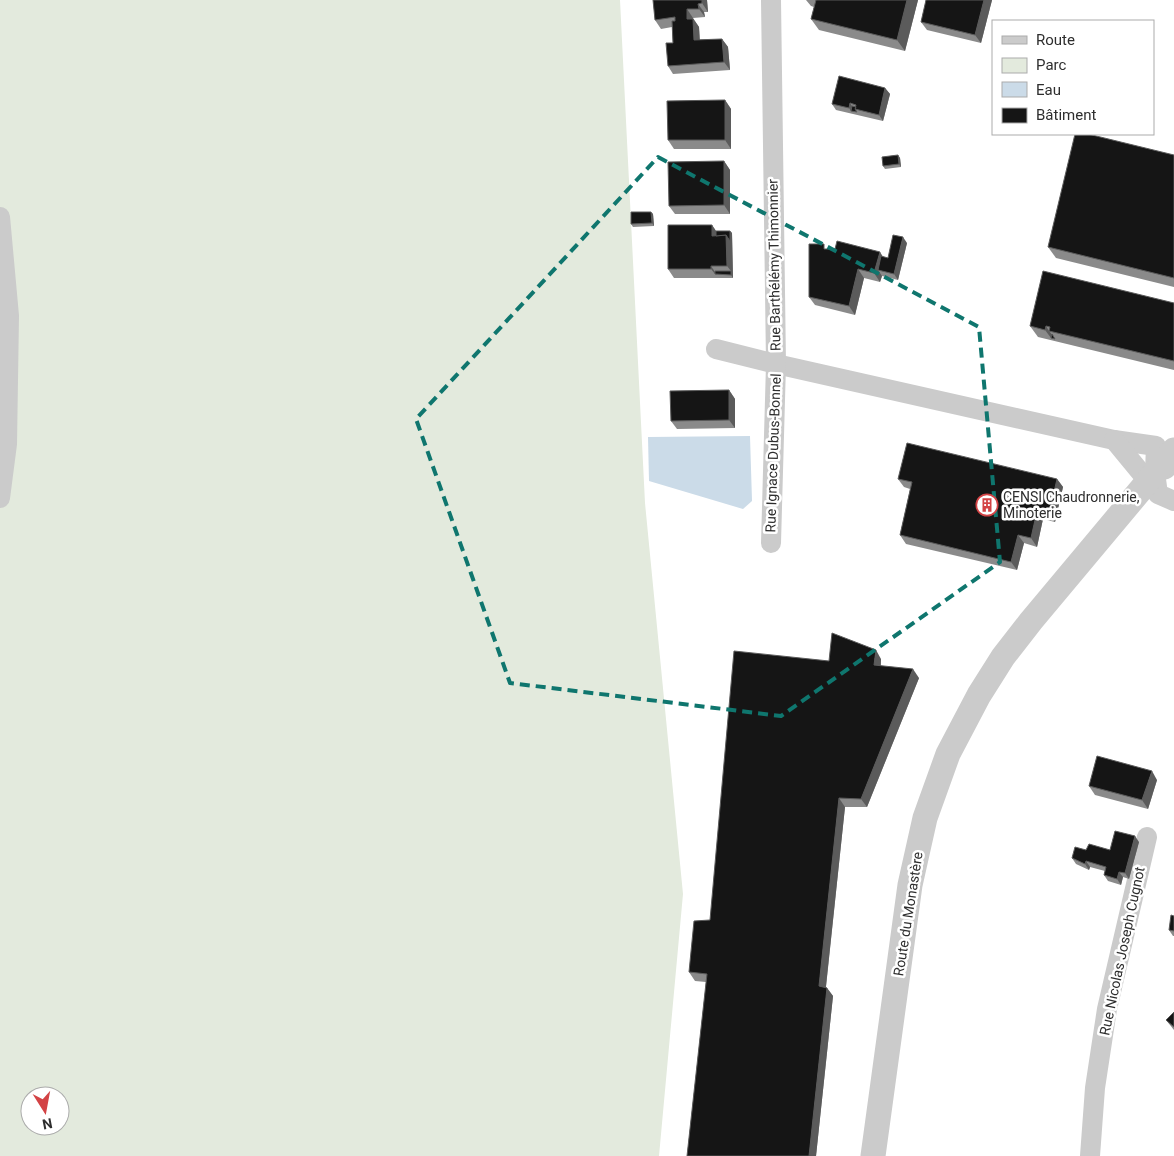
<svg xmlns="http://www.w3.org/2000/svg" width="1174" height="1156" font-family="Roboto,sans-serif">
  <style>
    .green { fill: #e3eadd; fill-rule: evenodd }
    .water { fill: #cbdbe8 }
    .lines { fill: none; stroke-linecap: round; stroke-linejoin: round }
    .minor { stroke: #cbcbcb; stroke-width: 20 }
    .tertiary { stroke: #cbcbcb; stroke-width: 25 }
    .wall { fill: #8a8a8a }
    .shaded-wall { fill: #5b5b5b }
    .building { fill: #151515; stroke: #5b5b5b }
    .marked { fill: none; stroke: #0f766e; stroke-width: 4; stroke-dasharray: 10 6; stroke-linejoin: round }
    .labels { text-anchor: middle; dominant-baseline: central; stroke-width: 5; stroke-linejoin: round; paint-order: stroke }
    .street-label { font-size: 14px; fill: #2e2e2e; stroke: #fff }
    .poi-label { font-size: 14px; fill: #2e2e2e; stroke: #fff; text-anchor: start }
  </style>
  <rect width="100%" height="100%" fill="#fff"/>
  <path class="green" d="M0 0H620L645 503 683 894 659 1156H0ZM30 1096H60V1126H30Z"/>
  <polygon class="water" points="750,436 752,501 743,509 649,481 648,437"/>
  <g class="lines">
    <g class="minor">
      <polyline points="771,0 776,364 1114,440 1156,446 1155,472 1158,494 1174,501"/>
      <polyline points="0,217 9,316 7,444 0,498"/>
      <polyline points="716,349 776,364 771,543"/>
      <polyline points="1114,440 1142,474 1155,472 1166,469"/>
      <polyline points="1090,1156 1095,1088 1107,1009 1147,837"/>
    </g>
    <polyline class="tertiary" points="873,1156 910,885 925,818 948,754 979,695 1003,657 1031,621 1174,450"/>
  </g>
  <g class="wall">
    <polygon points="653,0 707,0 708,12 704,12 705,17 693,18 693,19 699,27 700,40 722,39 728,47 730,70 673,74 668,66 673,43 672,27 661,29 655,20"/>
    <polygon points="806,0 918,0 905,51 819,30 811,19 814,7 811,6"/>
    <polygon points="926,0 992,0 981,43 927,30 921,22"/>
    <polygon points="885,88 890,94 883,121 836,110 832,104"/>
    <polygon points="725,100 731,109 731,149 674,149 668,140"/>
    <polygon points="898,155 900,158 901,167 885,169 883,166"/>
    <polygon points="1174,155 1174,287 1056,258 1048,247"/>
    <polygon points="724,161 730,170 730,214 675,214 669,206"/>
    <polygon points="651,212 653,214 654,226 633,227 631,224"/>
    <polygon points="712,225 716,231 730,231 732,233 733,278 674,278 668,269"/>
    <polygon points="907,243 898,280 882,276 880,282 864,278 855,315 815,305 809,297 827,249 888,258"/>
    <polygon points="1174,303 1174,370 1038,337 1030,326"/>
    <polygon points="729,390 735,399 735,428 677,429 671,421"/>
    <polygon points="898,479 1057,479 1063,487 1055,522 1043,519 1037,547 1024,543 1017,570 906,544 900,535 910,489 904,487"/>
    <polygon points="881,659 881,666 919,678 867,807 845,807 826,987 827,988 833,996 816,1156 687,1156 706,982 695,981 689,972 710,920 829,661"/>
    <polygon points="1157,780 1148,809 1095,795 1089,786"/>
    <polygon points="1139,842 1129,879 1123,877 1121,885 1108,881 1104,875 1105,871 1090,867 1089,870 1076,864 1072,858 1086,850 1110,850"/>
    <polygon points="1174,916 1174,936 1173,936 1169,930"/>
    <polygon points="1174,1012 1174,1030 1166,1020"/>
  </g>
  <g class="shaded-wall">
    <polygon points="702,0 707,0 708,12 702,3"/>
    <polygon points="907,0 918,0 905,51 897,40"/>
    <polygon points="984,0 992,0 981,43 975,35"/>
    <polygon points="698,4 704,12 705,17 699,9"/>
    <polygon points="687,9 699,27 700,49 694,40 687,19"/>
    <polygon points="722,39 728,47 730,70 724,62"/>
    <polygon points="885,88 890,94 883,121 879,115"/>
    <polygon points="725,100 731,109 731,149 725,140"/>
    <polygon points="850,103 854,109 851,111 849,108"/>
    <polygon points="898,155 900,158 901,167 899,164"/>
    <polygon points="724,161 730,170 730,214 724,205"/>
    <polygon points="651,212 653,214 654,226 652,223"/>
    <polygon points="712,225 718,234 718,241 712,236"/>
    <polygon points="730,231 732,233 733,278 731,275 731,271 727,266 726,235"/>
    <polygon points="903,237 907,243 898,280 894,274"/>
    <polygon points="880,252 885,260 878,270 882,276 880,282 874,273"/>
    <polygon points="711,266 717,275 715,274 711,269"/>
    <polygon points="858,269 864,278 855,315 849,306"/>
    <polygon points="1046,326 1049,331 1054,337 1051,338 1045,330"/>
    <polygon points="729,390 735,399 735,428 729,420"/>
    <polygon points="1057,479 1063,487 1055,522 1049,514"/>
    <polygon points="1037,511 1043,519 1037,547 1031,538"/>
    <polygon points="1018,535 1024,543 1017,570 1011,562"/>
    <polygon points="876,650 881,659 880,674 874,665"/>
    <polygon points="913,669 919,678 867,807 861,799"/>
    <polygon points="1152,771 1157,780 1148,809 1142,800"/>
    <polygon points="839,798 845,807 825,995 819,986"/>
    <polygon points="1135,836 1139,842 1129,879 1125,873"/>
    <polygon points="1086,861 1090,867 1089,870 1085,864"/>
    <polygon points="1119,872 1123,877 1121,885 1117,879"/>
    <polygon points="827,988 833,996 816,1156 809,1156"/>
  </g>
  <g class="building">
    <polygon points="653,0 702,0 702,3 698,4 699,9 687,9 687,19 693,19 694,40 722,39 724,62 668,66 666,43 673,43 672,21 675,21 675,17 655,20"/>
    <polygon points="816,0 907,0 897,40 811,19"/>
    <polygon points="926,0 984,0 975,35 921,22"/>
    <polygon points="839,76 885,88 879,115 855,109 856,105 850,103 849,108 832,104"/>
    <polygon points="725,100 725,140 668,140 667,101"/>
    <polygon points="852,106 856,107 855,109 857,112 851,111"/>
    <polygon points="1075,134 1088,134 1174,155 1174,278 1048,247"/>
    <polygon points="898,155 899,164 883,166 882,157"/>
    <polygon points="724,161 724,205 669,206 668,162"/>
    <polygon points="631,212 651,212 652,223 631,224"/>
    <polygon points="668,225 712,225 712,236 726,235 727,266 711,266 711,269 668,269"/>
    <polygon points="716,231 730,231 730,241 726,235 716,236"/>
    <polygon points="893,235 903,237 894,274 878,270 881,256 888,258"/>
    <polygon points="837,241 880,252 874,273 858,269 849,306 809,297 809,244 824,244 824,249 835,249"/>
    <polygon points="715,271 731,271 731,275 715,274"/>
    <polygon points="1043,271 1174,303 1174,361 1049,331 1050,327 1046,326 1045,330 1030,326"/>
    <polygon points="1052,334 1055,339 1051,338"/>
    <polygon points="729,390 729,420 671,421 670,391"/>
    <polygon points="907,443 1057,479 1049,514 1037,511 1031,538 1018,535 1011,562 900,535 912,482 898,479"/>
    <polygon points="832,633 876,650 874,665 913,669 861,799 839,798 819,986 827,988 809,1156 687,1156 707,974 689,972 694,921 710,920 734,651 829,661"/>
    <polygon points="1097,756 1152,771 1142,800 1089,786"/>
    <polygon points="1115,831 1135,836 1125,873 1119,872 1117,879 1104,875 1106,867 1086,861 1085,864 1072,858 1075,847 1086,850 1089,844 1110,850"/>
    <polygon points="1171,915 1174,916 1174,931 1169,930"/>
    <polygon points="1174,1012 1174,1027 1166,1020"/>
  </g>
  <path class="marked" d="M658 157 979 327 1000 562 781 716 510 683 416 419Z"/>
  <defs>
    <g id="building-ring" transform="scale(1.125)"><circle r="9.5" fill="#fff" stroke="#d34345" stroke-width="1.5"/><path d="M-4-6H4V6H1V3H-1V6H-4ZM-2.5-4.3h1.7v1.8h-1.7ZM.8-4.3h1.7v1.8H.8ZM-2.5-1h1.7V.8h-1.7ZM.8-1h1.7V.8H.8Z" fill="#d34345"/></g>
  </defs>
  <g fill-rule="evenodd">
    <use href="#building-ring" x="987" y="505"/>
  </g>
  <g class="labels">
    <g class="street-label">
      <text transform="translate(774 265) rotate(-91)">Rue Barthélémy Thimonnier</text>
      <text transform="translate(773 453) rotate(-88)">Rue Ignace Dubus-Bonnel</text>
      <text transform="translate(908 914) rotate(-81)">Route du Monastère</text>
      <text transform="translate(1122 951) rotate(-78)">Rue Nicolas Joseph Cugnot</text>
    </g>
    <g class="poi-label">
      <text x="1003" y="497">CENSI Chaudronnerie,<tspan x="1003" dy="16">Minoterie</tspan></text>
    </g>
  </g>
  <rect x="992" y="20" width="162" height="115" fill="#ffffff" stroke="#ababab"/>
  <rect x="1002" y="36" width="25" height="8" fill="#cbcbcb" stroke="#ababab"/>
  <text x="1036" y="45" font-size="15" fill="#2e2e2e">Route</text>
  <rect x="1002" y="58" width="25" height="15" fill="#e3eadd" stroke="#ababab"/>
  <text x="1036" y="70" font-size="15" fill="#2e2e2e">Parc</text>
  <rect x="1002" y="82" width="25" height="15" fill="#cbdbe8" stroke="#ababab"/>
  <text x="1036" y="95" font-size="15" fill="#2e2e2e">Eau</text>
  <rect x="1002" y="108" width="25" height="15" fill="#151515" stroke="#ababab"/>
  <text x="1036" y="120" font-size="15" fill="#2e2e2e">Bâtiment</text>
  <g transform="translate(45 1111) rotate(169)"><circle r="24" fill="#ffffff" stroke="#ababab"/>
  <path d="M0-4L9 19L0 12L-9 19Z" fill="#d34345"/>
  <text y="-8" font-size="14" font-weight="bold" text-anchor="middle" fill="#2e2e2e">N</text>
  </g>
</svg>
